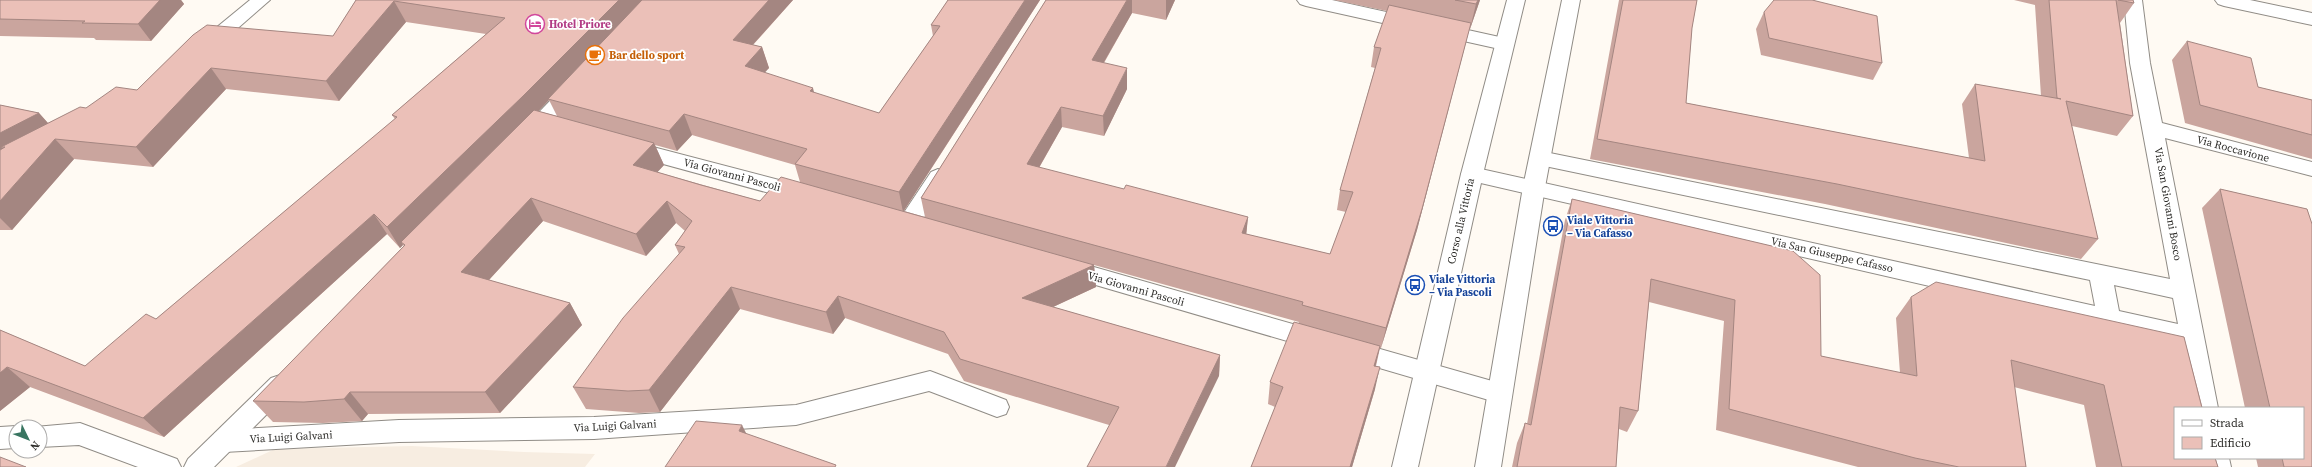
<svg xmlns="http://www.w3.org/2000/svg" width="2312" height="467" font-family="'Source Serif 4',serif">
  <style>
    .built { fill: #f7ede1 }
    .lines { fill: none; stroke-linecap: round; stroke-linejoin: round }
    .street-casing { stroke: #908c86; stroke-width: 2 }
    .secondary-casing { stroke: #908c86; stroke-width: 2 }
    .primary-casing { stroke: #908c86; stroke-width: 2 }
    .street { fill: #fff; fill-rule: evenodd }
    .secondary { fill: #fff; fill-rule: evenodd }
    .primary { fill: #fff; fill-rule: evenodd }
    .wall { fill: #caa59e; fill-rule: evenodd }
    .shaded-wall { fill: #a48681 }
    .building { fill: #ebc0b8; stroke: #a48681 }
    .labels { text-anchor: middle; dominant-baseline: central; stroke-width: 3.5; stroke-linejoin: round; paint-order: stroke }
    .hotel-label { font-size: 11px; font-weight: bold; fill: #b23c85; stroke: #fff; text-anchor: start }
    .food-label { font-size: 11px; font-weight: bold; fill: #c56008; stroke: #fff; text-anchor: start }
    .street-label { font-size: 11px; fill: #2f2e2b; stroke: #fff }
    .transit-label { font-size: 11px; font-weight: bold; fill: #164399; stroke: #fff; text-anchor: start }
  </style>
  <rect width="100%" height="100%" fill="#fffaf3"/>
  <polygon class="built" points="412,446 524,452 595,454 585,467 236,467 275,449"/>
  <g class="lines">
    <g class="street-casing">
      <g id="street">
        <polygon points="250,0 270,0 214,49 207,51 200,49 197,45 200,41"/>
        <polygon points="1297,0 1332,0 1504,38 1511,40 1513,44 1511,48 1504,50 1306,6 1300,4"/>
        <path d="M2124 0H2142L2150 63 2162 123 2312 162V176L2165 138 2218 408H2194L2182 344 1472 181 1465 179 1461 174 1465 169 1472 167 2095 306 2090 280 1540 165 1533 163 1530 158 1533 153 1540 151 2170 279 2130 63ZM2114 285 2173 298 2178 324 2119 311Z"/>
        <polygon points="2215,0 2250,0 2312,13 2312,25 2224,6 2218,4"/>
        <polygon points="630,141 802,186 810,189 813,194 810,199 802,202 623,153 620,148 623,143"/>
        <polygon points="938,169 945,172 949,177 917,229 909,231 901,229 898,223 901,217 931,172"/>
        <polygon points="1066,259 1499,383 1508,386 1511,393 1508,400 1499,403 1058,274 1055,268 1058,262"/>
        <polygon points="930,371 1006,400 1009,407 1006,414 997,417 929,391 796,425 594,439 399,442 224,452 215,449 211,441 215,433 224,430 399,420 594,417 796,405"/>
        <polygon points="80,423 177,459 181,467 138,467 79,445 40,447 40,427 35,427"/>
        <polygon points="16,426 18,427 16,427 16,448 0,449 0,427"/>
        <polygon points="2203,458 2229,458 2231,467 2205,467"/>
      </g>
    </g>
    <g class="secondary-casing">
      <g id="secondary">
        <polygon points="1507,0 1525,0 1483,174 1418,467 1392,467 1461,174"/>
        <polygon points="1562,0 1580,0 1545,187 1501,467 1475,467 1523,187"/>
      </g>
    </g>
    <g class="primary-casing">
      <g id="primary">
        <polygon points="574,81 581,83 584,88 581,93 536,140 529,142 522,140 519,135 522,130 567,83"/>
        <polygon points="280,375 289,378 292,385 289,392 214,467 184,467 188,459 271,378"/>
      </g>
    </g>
    <use href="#street" class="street"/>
    <use href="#secondary" class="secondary"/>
    <use href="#primary" class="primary"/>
  </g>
  <g class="wall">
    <polygon points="0,0 181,0 184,4 151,41 96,40 94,38 0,36"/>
    <path d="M356 0H793L753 45 762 47 769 68 764 72 814 93 879 113 933 36 931 25 948 0H1040L904 211 925 217 921 198 1046 0H1175L1166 20 1132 13 1104 63 1127 89 1104 136 1062 127 1039 168 1124 189 1248 217 1246 234 1330 254 1346 212 1337 210 1340 190 1375 68 1371 67 1374 47 1387 11 1334 0H1480L1470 29H1469L1417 230 1381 348H1380L1376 366 1375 389 1352 467H1251L1275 407 1268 404 1270 382 1299 322 1094 265 1096 287 1053 307 1220 355 1219 376 1109 425 964 381 948 354 845 318 833 334 740 309 660 412 639 413 586 409 573 387 679 254 675 245 685 231 676 223 646 256 543 221 489 280 570 303 582 325 500 413 368 414 362 421 323 423 273 422 253 401 404 246 403 245 400 248 387 234 164 437 30 387 0 411V330L85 366 156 319 395 119 392 115 486 34 406 22 339 101 226 89 153 167 74 159 12 230H0V105L39 113 48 123 86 108 137 90 193 35 333 36ZM549 100 557 116 538 111ZM692 135 795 165 800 182 760 201 657 172 664 165 655 145 677 151Z"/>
    <polygon points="1619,0 1697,0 1692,28 1686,103 1969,158 1962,104 1975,84 2041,96 2035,5 2014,0 2133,0 2134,3 2120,23 2133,116 2117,136 2072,126 2098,239 2081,259 1825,204 1590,159"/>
    <polygon points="1764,12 1882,63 1873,80 1761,55 1756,29"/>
    <polygon points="2187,41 2258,87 2312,100 2312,159 2185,123 2172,60"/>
    <polygon points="2220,189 2307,209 2312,224 2312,467 2258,467 2256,458 2303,458 2303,408 2245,408 2202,208"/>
    <polygon points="1572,199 1793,251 1821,356 1900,373 1896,318 1911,297 2184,337 2218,467 2096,467 2084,405 2014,387 2026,467 1858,467 1716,430 1724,321 1649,302 1638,411 1627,432 1619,429 1616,467 1512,467 1517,443 1525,423 1527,424 1565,220"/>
  </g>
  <g class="shaded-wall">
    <polygon points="160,0 181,0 184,4 151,41 138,24"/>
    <polygon points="619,0 647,0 548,99 549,100 533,117 401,242 403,245 400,248 387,227"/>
    <polygon points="769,0 793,0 739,60 733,40"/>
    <polygon points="1025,0 1040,0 903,212 899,192"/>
    <polygon points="1127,0 1132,0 1132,13 1093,81 1092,60"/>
    <polygon points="1166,0 1175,0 1166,20"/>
    <polygon points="1478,0 1480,0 1470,29 1476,4"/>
    <polygon points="394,1 406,22 339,101 326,81"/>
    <polygon points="1471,23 1417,230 1381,348 1386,328"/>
    <polygon points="762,47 769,68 752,87 745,66"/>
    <polygon points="211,68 226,89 153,167 136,147"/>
    <polygon points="1127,68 1127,89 1104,136 1103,116"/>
    <polygon points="813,88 818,109 810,91"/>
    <polygon points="1061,107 1062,127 1029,185 1027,164"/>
    <polygon points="39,113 54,130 1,147 8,154 0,158 0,133"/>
    <polygon points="684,114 692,135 677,151 669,131"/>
    <polygon points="55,139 74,159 12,230 0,218 0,201"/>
    <polygon points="654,143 664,165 643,188 633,165"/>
    <polygon points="531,198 543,221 475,295 461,272"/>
    <polygon points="667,201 676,223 646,256 636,234"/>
    <polygon points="374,214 387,234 164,437 143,418"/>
    <polygon points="1248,217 1246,237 1242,233"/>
    <polygon points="1094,265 1096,287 1025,320 1022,298"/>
    <polygon points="731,287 740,309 660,412 649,390"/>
    <polygon points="838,296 845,318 833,334 826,312"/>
    <polygon points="570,303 582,325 500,413 485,392"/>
    <polygon points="1380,346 1375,368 1374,366"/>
    <polygon points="1220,355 1219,376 1175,467 1166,467"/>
    <polygon points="7,367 30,387 0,411 0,373"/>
    <polygon points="1380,367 1375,389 1352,467 1350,467"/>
    <polygon points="350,392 368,414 362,421 344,399"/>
    <polygon points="742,425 750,441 739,431"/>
  </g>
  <g class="building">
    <polygon points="0,0 160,0 138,24 82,23 85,21 0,19"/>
    <polygon points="356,0 619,0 523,96 387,227 374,214 143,418 7,367 0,373 0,330 85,366 146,314 156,319 397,117 392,115 505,18 394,1 326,81 211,68 136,147 55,139 0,201 0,150 5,147 1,147 80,107 86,108 116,87 137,90 193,35 207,25 333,36"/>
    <polygon points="642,0 769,0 733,40 762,47 745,66 813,88 810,91 879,113 940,26 931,25 948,0 1025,0 899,192 795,164 807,149 684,114 669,131 548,99"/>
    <polygon points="1046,0 1127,0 1092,60 1127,68 1103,116 1061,107 1027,164 1124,189 1126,185 1248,217 1242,233 1330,254 1353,192 1340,190 1381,48 1374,47 1389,5 1471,23 1422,209 1386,328 1302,305 1303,302 921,198"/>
    <polygon points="1455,0 1478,0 1476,4"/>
    <polygon points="1623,0 1697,0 1692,28 1686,103 1985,161 1975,84 2061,99 2057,98 2049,0 2116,0 2133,116 2066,101 2098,239 1837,184 1597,139"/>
    <polygon points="1774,0 1812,0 1877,16 1882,63 1769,38 1764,12"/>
    <polygon points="2118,0 2133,0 2134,3"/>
    <polygon points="2187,41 2251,58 2258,87 2312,100 2312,135 2200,105"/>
    <polygon points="0,105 39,113 0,133"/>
    <polygon points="534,110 654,143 633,165 701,185 760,201 781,177 1094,265 1022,298 1220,355 1166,467 1087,467 1119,407 960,359 944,332 838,296 826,312 731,287 649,390 628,391 573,387 623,318 685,247 675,245 692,221 667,201 636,234 531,198 461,272 570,303 485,392 350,392 344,399 304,402 253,401 405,245 401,242"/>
    <polygon points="2220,189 2307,209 2312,224 2312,467 2284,467 2282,458 2303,458 2303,408 2270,408"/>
    <polygon points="1572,199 1793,251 1820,275 1821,356 1917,376 1911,297 1936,282 2184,337 2202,408 2175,408 2175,458 2215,458 2218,467 2122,467 2104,385 2011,360 2026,467 1959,467 1915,458 1729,409 1735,300 1651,279 1638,411 1620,407 1616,467 1517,467 1525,423 1531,425"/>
    <polygon points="1294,322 1380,346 1374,366 1380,367 1350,467 1251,467 1283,387 1270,382"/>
    <polygon points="696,421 742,425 739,431 836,465 835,467 665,467"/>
    <polygon points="0,457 26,467 0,467"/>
  </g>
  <defs>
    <g id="hotel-ring" transform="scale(1)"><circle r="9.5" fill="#fff" stroke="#d1479c" stroke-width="1.5"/><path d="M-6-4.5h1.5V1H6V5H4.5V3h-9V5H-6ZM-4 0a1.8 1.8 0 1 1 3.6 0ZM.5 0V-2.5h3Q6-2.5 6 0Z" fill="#d1479c"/></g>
    <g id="cafe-ring" transform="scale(1)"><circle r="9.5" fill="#fff" stroke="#e8710a" stroke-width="1.5"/><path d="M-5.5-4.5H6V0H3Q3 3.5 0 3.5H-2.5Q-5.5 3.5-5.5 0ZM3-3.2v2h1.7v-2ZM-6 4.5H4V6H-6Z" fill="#e8710a"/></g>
    <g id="bus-ring" transform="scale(1)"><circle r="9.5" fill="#fff" stroke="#1a4fb4" stroke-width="1.5"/><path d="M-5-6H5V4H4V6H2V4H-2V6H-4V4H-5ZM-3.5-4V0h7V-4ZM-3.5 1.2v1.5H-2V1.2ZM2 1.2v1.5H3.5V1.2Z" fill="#1a4fb4"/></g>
  </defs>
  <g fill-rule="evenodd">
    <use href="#hotel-ring" x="535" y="24"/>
    <use href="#cafe-ring" x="595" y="55"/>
    <use href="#bus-ring" x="1553" y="226"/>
    <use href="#bus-ring" x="1415" y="285"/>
  </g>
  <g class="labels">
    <g class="hotel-label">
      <text x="549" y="24">Hotel Priore</text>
    </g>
    <g class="food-label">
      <text x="609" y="55">Bar dello sport</text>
    </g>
    <g class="street-label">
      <text transform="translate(2233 149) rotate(15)">Via Roccavione</text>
      <text transform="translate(732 175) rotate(15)">Via Giovanni Pascoli</text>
      <text transform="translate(2168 204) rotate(80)">Via San Giovanni Bosco</text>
      <text transform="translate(1461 221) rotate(-77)">Corso alla Vittoria</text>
      <text transform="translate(1832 255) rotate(13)">Via San Giuseppe Cafasso</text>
      <text transform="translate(1136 289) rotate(16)">Via Giovanni Pascoli</text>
      <text transform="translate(615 426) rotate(-3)">Via Luigi Galvani</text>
      <text transform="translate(291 437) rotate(-3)">Via Luigi Galvani</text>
    </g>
    <g class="transit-label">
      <text x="1567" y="220">Viale Vittoria<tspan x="1567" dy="13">– Via Cafasso</tspan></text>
      <text x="1429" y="279">Viale Vittoria<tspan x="1429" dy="13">– Via Pascoli</tspan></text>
    </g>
  </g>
  <rect x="2174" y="407" width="130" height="52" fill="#ffffff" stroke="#acabaa"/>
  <rect x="2182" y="420" width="20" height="6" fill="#ffffff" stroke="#acabaa"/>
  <text x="2210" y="427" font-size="12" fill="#2f2e2b">Strada</text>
  <rect x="2182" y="437" width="20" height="12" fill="#ebc0b8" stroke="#acabaa"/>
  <text x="2210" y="447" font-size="12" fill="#2f2e2b">Edificio</text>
  <g transform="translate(28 439) rotate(133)"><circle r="19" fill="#ffffff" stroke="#acabaa"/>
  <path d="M0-3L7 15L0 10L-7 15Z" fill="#397561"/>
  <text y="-6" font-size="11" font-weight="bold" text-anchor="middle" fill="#2f2e2b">N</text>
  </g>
</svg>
